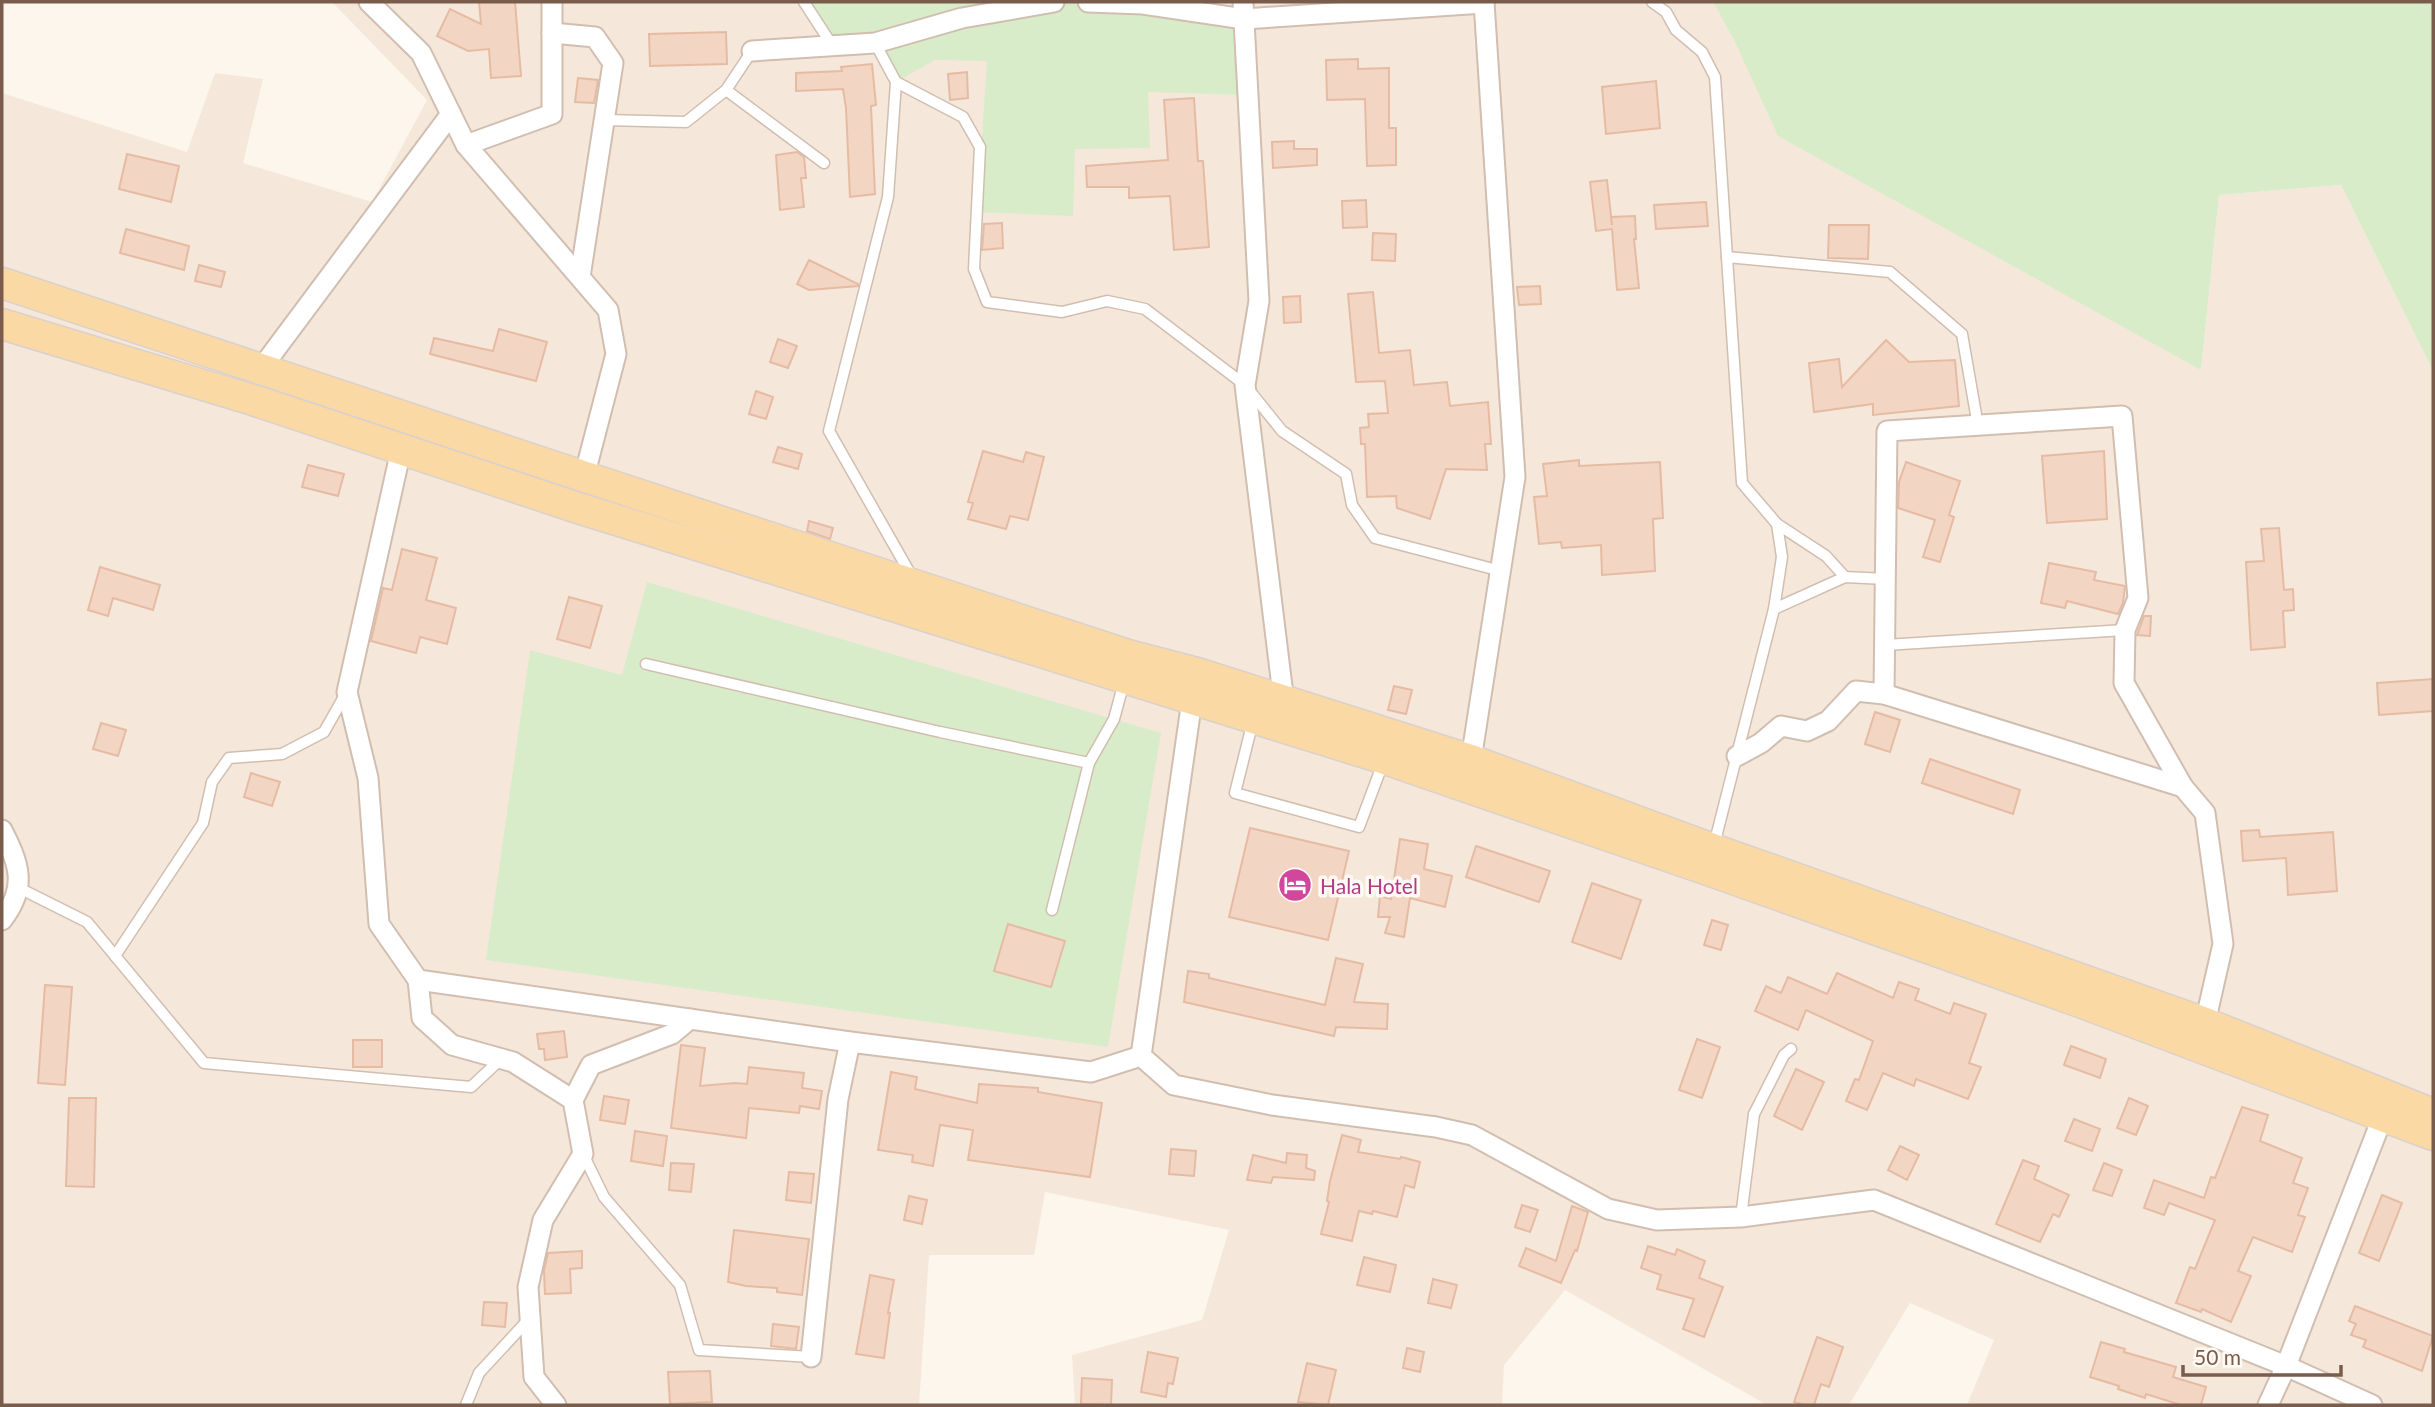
<svg xmlns="http://www.w3.org/2000/svg" width="2435" height="1407" font-family="Lato,sans-serif">
  <style>
    .residential { fill: #f5e8da }
    .green { fill: #d8ecc9 }
    .building { fill: #f3d5c3; stroke: #e6bba3; stroke-width: 2 }
    .lines { fill: none; stroke-linecap: round; stroke-linejoin: round }
    .lane-casing { stroke: #d1beb0; stroke-width: 13 }
    .street-casing { stroke: #d1beb0; stroke-width: 23 }
    .primary-casing { stroke: #dad1cd; stroke-width: 33 }
    .lane { stroke: #fff; stroke-width: 10 }
    .street { stroke: #fff; stroke-width: 19 }
    .primary { stroke: #fbd9a5; stroke-width: 30 }
    .labels { text-anchor: middle; dominant-baseline: central; stroke-width: 7; stroke-linejoin: round; paint-order: stroke }
    .hotel-label { font-size: 21px; fill: #b23c85; stroke: #fffaf3; text-anchor: start }
  </style>
  <rect width="100%" height="100%" fill="#fdf6ec"/>
  <polygon class="residential" points="332,2 1713,2 1735,42 2201,370 2219,195 2341,185 2433,371 2433,1405 1967,1405 1994,1340 1910,1303 1849,1405 1767,1405 1565,1290 1504,1365 1502,1405 1075,1405 1072,1355 1202,1320 1229,1230 1045,1192 1034,1255 929,1255 919,1405 2,1405 2,93 187,152 215,73 263,79 243,163 372,202 427,100"/>
  <g class="green">
    <polygon points="804,2 1088,2 1244,19 1248,95 1148,92 1150,148 1075,149 1073,216 977,212 987,61 935,60 896,82 875,43 832,45"/>
    <polygon points="1713,2 2433,2 2433,371 2341,185 2219,195 2201,370 1778,136 1735,42"/>
    <polygon points="647,582 1161,733 1108,1047 486,960 530,650 622,675"/>
  </g>
  <g class="building">
    <polygon points="479,2 515,2 521,76 491,78 489,49 468,51 437,36 450,9 481,24"/>
    <polygon points="726,32 727,64 650,66 649,34"/>
    <polygon points="1358,59 1358,69 1389,68 1389,128 1396,128 1396,165 1367,166 1365,99 1327,100 1326,60"/>
    <polygon points="872,64 876,105 871,106 875,194 850,197 846,108 843,89 796,91 796,73 842,71 841,67"/>
    <polygon points="967,72 968,98 950,100 948,74"/>
    <polygon points="578,78 598,80 594,103 575,102"/>
    <polygon points="1656,81 1660,128 1606,134 1602,87"/>
    <polygon points="1194,98 1198,161 1203,161 1209,247 1174,250 1170,196 1129,198 1129,187 1087,187 1086,166 1168,160 1164,100"/>
    <polygon points="1294,141 1294,149 1317,149 1317,165 1273,168 1272,142"/>
    <polygon points="797,152 804,157 806,178 801,178 804,207 780,210 776,155"/>
    <polygon points="127,154 179,166 171,202 119,189"/>
    <polygon points="1607,180 1612,225 1611,217 1635,216 1636,239 1634,239 1639,288 1617,290 1612,229 1596,231 1590,182"/>
    <polygon points="1366,200 1367,227 1343,228 1342,201"/>
    <polygon points="1706,202 1708,226 1656,229 1654,205"/>
    <polygon points="1002,223 1003,248 982,250 984,224"/>
    <polygon points="1829,225 1869,225 1868,259 1828,258"/>
    <polygon points="126,229 189,246 184,270 120,253"/>
    <polygon points="1373,233 1396,234 1395,261 1372,260"/>
    <polygon points="809,260 858,284 858,286 809,290 797,284"/>
    <polygon points="199,265 225,272 221,287 195,281"/>
    <polygon points="1540,286 1541,304 1519,305 1517,287"/>
    <polygon points="1373,292 1379,353 1410,350 1414,385 1447,382 1450,406 1488,402 1491,444 1485,444 1487,470 1446,469 1430,519 1397,508 1396,496 1367,497 1365,444 1361,444 1360,428 1369,427 1368,414 1388,413 1385,381 1356,382 1348,294"/>
    <polygon points="1300,296 1301,322 1284,323 1283,297"/>
    <polygon points="499,329 547,342 536,381 430,354 434,338 493,351"/>
    <polygon points="778,339 797,346 788,368 770,362"/>
    <polygon points="1886,340 1909,362 1955,360 1959,406 1873,415 1873,404 1814,412 1809,363 1839,359 1842,387"/>
    <polygon points="756,391 773,397 766,419 749,414"/>
    <polygon points="778,447 802,454 798,469 773,462"/>
    <polygon points="983,451 1023,462 1026,452 1044,457 1028,520 1010,516 1006,529 968,519 973,503 968,502"/>
    <polygon points="2104,451 2107,519 2047,523 2042,456"/>
    <polygon points="1579,460 1579,466 1660,462 1663,518 1653,519 1655,571 1602,575 1601,545 1562,548 1561,542 1539,544 1534,497 1547,496 1543,464"/>
    <polygon points="1906,462 1960,481 1949,515 1954,517 1940,562 1923,557 1935,520 1898,508 1899,482"/>
    <polygon points="308,465 344,474 338,496 302,487"/>
    <polygon points="809,521 833,528 830,539 807,531"/>
    <polygon points="2279,528 2284,590 2293,589 2294,610 2283,611 2285,647 2251,650 2246,562 2264,561 2261,529"/>
    <polygon points="402,549 437,558 426,600 456,608 447,644 420,637 416,653 371,641 383,588 392,590"/>
    <polygon points="2049,563 2096,572 2094,580 2125,586 2123,603 2118,614 2067,601 2065,608 2041,603"/>
    <polygon points="100,567 160,585 153,610 113,598 108,616 88,610"/>
    <polygon points="569,597 602,606 590,648 557,639"/>
    <polygon points="2144,616 2151,616 2150,636 2137,635"/>
    <polygon points="2433,679 2433,711 2379,715 2377,683"/>
    <polygon points="1394,686 1412,690 1406,714 1388,710"/>
    <polygon points="1875,712 1900,720 1890,752 1865,744"/>
    <polygon points="101,723 126,730 118,756 93,749"/>
    <polygon points="1930,759 2020,790 2013,814 1922,783"/>
    <polygon points="251,773 280,782 272,806 244,797"/>
    <polygon points="1250,828 1349,851 1328,940 1229,917"/>
    <polygon points="2259,830 2260,837 2333,832 2337,891 2288,895 2286,858 2243,861 2241,831"/>
    <polygon points="1400,839 1428,844 1424,869 1452,876 1445,907 1410,898 1404,937 1385,933 1390,917 1378,917 1380,896 1391,899"/>
    <polygon points="1476,846 1550,871 1539,902 1466,877"/>
    <polygon points="1592,883 1641,900 1621,959 1572,942"/>
    <polygon points="1712,920 1728,925 1721,950 1704,945"/>
    <polygon points="1008,924 1065,941 1051,987 994,971"/>
    <polygon points="1336,958 1363,964 1354,1002 1388,1004 1387,1029 1336,1027 1334,1036 1184,1002 1188,971 1209,974 1209,978 1325,1005"/>
    <polygon points="1837,973 1893,998 1899,982 1919,989 1915,1000 1950,1014 1954,1003 1986,1014 1969,1063 1981,1067 1968,1099 1916,1079 1914,1086 1883,1073 1867,1110 1846,1101 1855,1079 1859,1080 1873,1041 1806,1010 1798,1030 1755,1011 1766,986 1781,993 1788,977 1827,994"/>
    <polygon points="45,985 72,987 65,1085 38,1083"/>
    <polygon points="564,1031 567,1057 545,1060 544,1049 539,1049 537,1034"/>
    <polygon points="1697,1039 1720,1047 1702,1098 1679,1090"/>
    <rect x="353" y="1040" width="29" height="27"/>
    <polygon points="681,1045 705,1048 700,1086 735,1083 747,1084 749,1067 804,1073 802,1088 822,1091 819,1109 800,1106 799,1113 749,1108 746,1138 671,1128"/>
    <polygon points="2071,1046 2106,1059 2100,1078 2064,1065"/>
    <polygon points="1796,1069 1824,1082 1802,1130 1774,1116"/>
    <polygon points="891,1072 917,1077 915,1089 977,1103 979,1084 1038,1088 1038,1092 1102,1103 1090,1177 968,1160 973,1130 940,1125 933,1166 912,1162 913,1155 878,1150"/>
    <polygon points="604,1096 629,1100 625,1124 600,1120"/>
    <polygon points="69,1098 96,1098 94,1187 66,1186"/>
    <polygon points="2129,1098 2148,1106 2136,1135 2117,1128"/>
    <polygon points="2242,1107 2268,1115 2260,1141 2302,1158 2293,1183 2308,1188 2298,1215 2305,1217 2292,1252 2253,1237 2238,1271 2251,1276 2231,1322 2202,1309 2201,1312 2176,1303 2190,1267 2195,1269 2215,1220 2169,1203 2164,1215 2144,1208 2154,1180 2204,1198 2211,1177 2215,1178"/>
    <polygon points="2074,1119 2100,1129 2092,1151 2065,1141"/>
    <polygon points="635,1131 667,1136 663,1166 631,1161"/>
    <polygon points="1342,1135 1361,1140 1358,1152 1400,1159 1401,1157 1420,1162 1414,1188 1405,1185 1397,1217 1373,1211 1372,1214 1359,1211 1352,1241 1321,1234 1329,1202 1327,1201 1330,1181"/>
    <polygon points="1900,1146 1919,1155 1907,1180 1888,1170"/>
    <polygon points="1171,1149 1196,1151 1194,1176 1169,1174"/>
    <polygon points="1287,1153 1307,1155 1306,1168 1315,1171 1314,1180 1273,1177 1271,1183 1247,1180 1253,1155 1286,1163"/>
    <polygon points="2023,1160 2039,1166 2034,1179 2069,1195 2059,1217 2053,1214 2040,1242 1996,1224"/>
    <polygon points="671,1163 694,1164 691,1192 669,1190"/>
    <polygon points="2104,1163 2122,1170 2112,1196 2093,1190"/>
    <polygon points="789,1172 814,1174 811,1203 786,1200"/>
    <polygon points="2382,1195 2402,1203 2379,1261 2359,1253"/>
    <polygon points="909,1196 927,1200 922,1224 904,1220"/>
    <polygon points="1522,1205 1538,1210 1530,1232 1515,1227"/>
    <polygon points="1572,1206 1588,1212 1577,1251 1575,1250 1561,1283 1519,1266 1526,1248 1556,1261"/>
    <polygon points="734,1230 809,1239 802,1295 777,1292 777,1288 746,1286 728,1282"/>
    <polygon points="1648,1246 1675,1255 1677,1249 1705,1261 1699,1278 1723,1287 1704,1337 1683,1329 1694,1299 1657,1289 1661,1275 1641,1268"/>
    <polygon points="582,1251 582,1268 570,1269 571,1293 545,1294 544,1270 548,1253"/>
    <polygon points="1364,1257 1396,1265 1390,1292 1357,1285"/>
    <polygon points="870,1275 894,1280 888,1313 890,1313 884,1358 856,1354"/>
    <polygon points="1433,1279 1457,1285 1451,1308 1428,1303"/>
    <polygon points="484,1302 507,1303 505,1327 482,1325"/>
    <polygon points="2355,1306 2433,1336 2422,1371 2363,1347 2366,1340 2351,1335 2356,1324 2349,1321"/>
    <polygon points="773,1324 799,1327 796,1349 771,1346"/>
    <polygon points="1817,1337 1843,1347 1829,1387 1821,1384 1814,1405 1804,1405 1794,1402"/>
    <polygon points="2101,1342 2125,1349 2124,1352 2176,1367 2173,1377 2206,1387 2201,1405 2181,1405 2146,1394 2145,1398 2118,1389 2119,1386 2090,1377"/>
    <polygon points="1407,1348 1424,1352 1420,1372 1403,1368"/>
    <polygon points="1148,1352 1178,1358 1173,1384 1168,1383 1166,1397 1141,1392"/>
    <polygon points="1307,1363 1336,1370 1328,1405 1298,1402"/>
    <polygon points="710,1371 712,1402 670,1404 668,1372"/>
    <polygon points="1082,1378 1112,1380 1111,1405 1081,1404"/>
  </g>
  <g class="lines">
    <g class="lane-casing">
      <g id="lane">
        <polyline points="804,2 832,45"/>
        <polyline points="1652,2 1666,12 1676,30 1702,52 1715,77 1742,483 1777,524 1782,557 1774,609 1714,845"/>
        <polyline points="875,43 896,82 888,197 829,431 911,575"/>
        <polyline points="896,82 963,117 980,147 974,269 987,302 1062,312 1107,301 1145,309 1245,385 1282,431 1346,474 1352,505 1375,538 1501,571"/>
        <polyline points="726,90 824,163"/>
        <polyline points="604,120 686,122 726,90 752,51"/>
        <polyline points="1727,257 1890,272 1962,334 1978,426"/>
        <polyline points="1777,524 1826,556 1845,577"/>
        <polyline points="1774,609 1845,577 1886,579"/>
        <polyline points="1885,645 2125,630"/>
        <polyline points="646,664 940,732 1089,763"/>
        <polyline points="1253,721 1235,793 1359,827 1383,763"/>
        <polyline points="19,888 87,922 204,1063 471,1087 501,1059"/>
        <polyline points="1052,910 1089,763 1114,719 1124,682"/>
        <polyline points="115,956 203,823 212,782 229,758 282,754 324,732 345,695"/>
        <polyline points="583,1154 604,1197 680,1285 699,1350 811,1357"/>
        <polyline points="1741,1217 1754,1114 1784,1055 1791,1049"/>
        <polyline points="466,1405 479,1373 529,1319"/>
      </g>
    </g>
    <g class="street-casing">
      <g id="street">
        <polyline points="369,2 421,53 466,145 608,310 616,354 584,477"/>
        <polyline points="1088,2 1143,4 1244,19 1484,3"/>
        <polyline points="1243,2 1259,301 1245,385 1285,711"/>
        <polyline points="552,33 595,37 613,63 580,277"/>
        <polyline points="752,51 875,43 962,18 1054,2"/>
        <polyline points="466,145 552,114 552,2"/>
        <polyline points="260,370 451,114"/>
        <polyline points="401,450 347,692 368,778 379,924 418,980 850,1042 1091,1072 1141,1056 1174,1085 1272,1105 1436,1127 1472,1135 1608,1209 1657,1220 1741,1217 1874,1200 2286,1366 2372,1405"/>
        <polyline points="1884,694 1887,431 2122,416 2138,598 2125,630 2124,683 2183,787"/>
        <polyline points="1737,756 1761,743 1781,726 1807,731 1828,721 1856,691 1884,694 2183,787 2205,813 2223,944 2205,1023"/>
        <polyline points="1471,760 1515,477 1484,2"/>
        <path d="M2 830C19 863 28 887 2 920"/>
        <polyline points="418,980 422,1018 452,1045 513,1062 573,1100 583,1154 543,1220 528,1287 534,1377 556,1405"/>
        <polyline points="1141,1056 1192,700"/>
        <polyline points="573,1100 591,1065 672,1034 690,1019"/>
        <polyline points="811,1357 838,1099 850,1042"/>
        <polyline points="2268,1405 2286,1366 2383,1116"/>
      </g>
    </g>
    <g class="primary-casing">
      <g id="primary">
        <path d="M2 283C376 410 753 531 1128 655L1197 673 1471 760 1713 849 2205 1023 2433 1114"/>
        <polyline points="2,324 253,400 578,508 1385,759 1705,869 2080,1002 2433,1135"/>
      </g>
    </g>
    <use href="#lane" class="lane"/>
    <use href="#street" class="street"/>
    <use href="#primary" class="primary"/>
  </g>
  <defs>
    <g id="hotel-disc" transform="scale(1.75)"><circle r="9.5" fill="#d1479c" stroke="#fffaf3"/><path d="M-6-4.5h1.5V1H6V5H4.5V3h-9V5H-6ZM-4 0a1.8 1.8 0 1 1 3.6 0ZM.5 0V-2.5h3Q6-2.5 6 0Z" fill="#fff"/></g>
  </defs>
  <g fill-rule="evenodd">
    <use href="#hotel-disc" x="1295" y="885"/>
  </g>
  <g class="labels">
    <g class="hotel-label">
      <text x="1320" y="885">Hala Hotel</text>
    </g>
  </g>
  <rect width="2435" height="1407" fill="none" stroke="#7a5c4d" stroke-width="7"/>
  <path d="M2183 1365v10h158v-10" fill="none" stroke="#7a5c4d" stroke-width="3.5"/>
  <text x="2194" y="1365" font-size="21" fill="#7a5c4d" stroke="#fffaf3" stroke-width="5" paint-order="stroke">50 m</text>
</svg>
